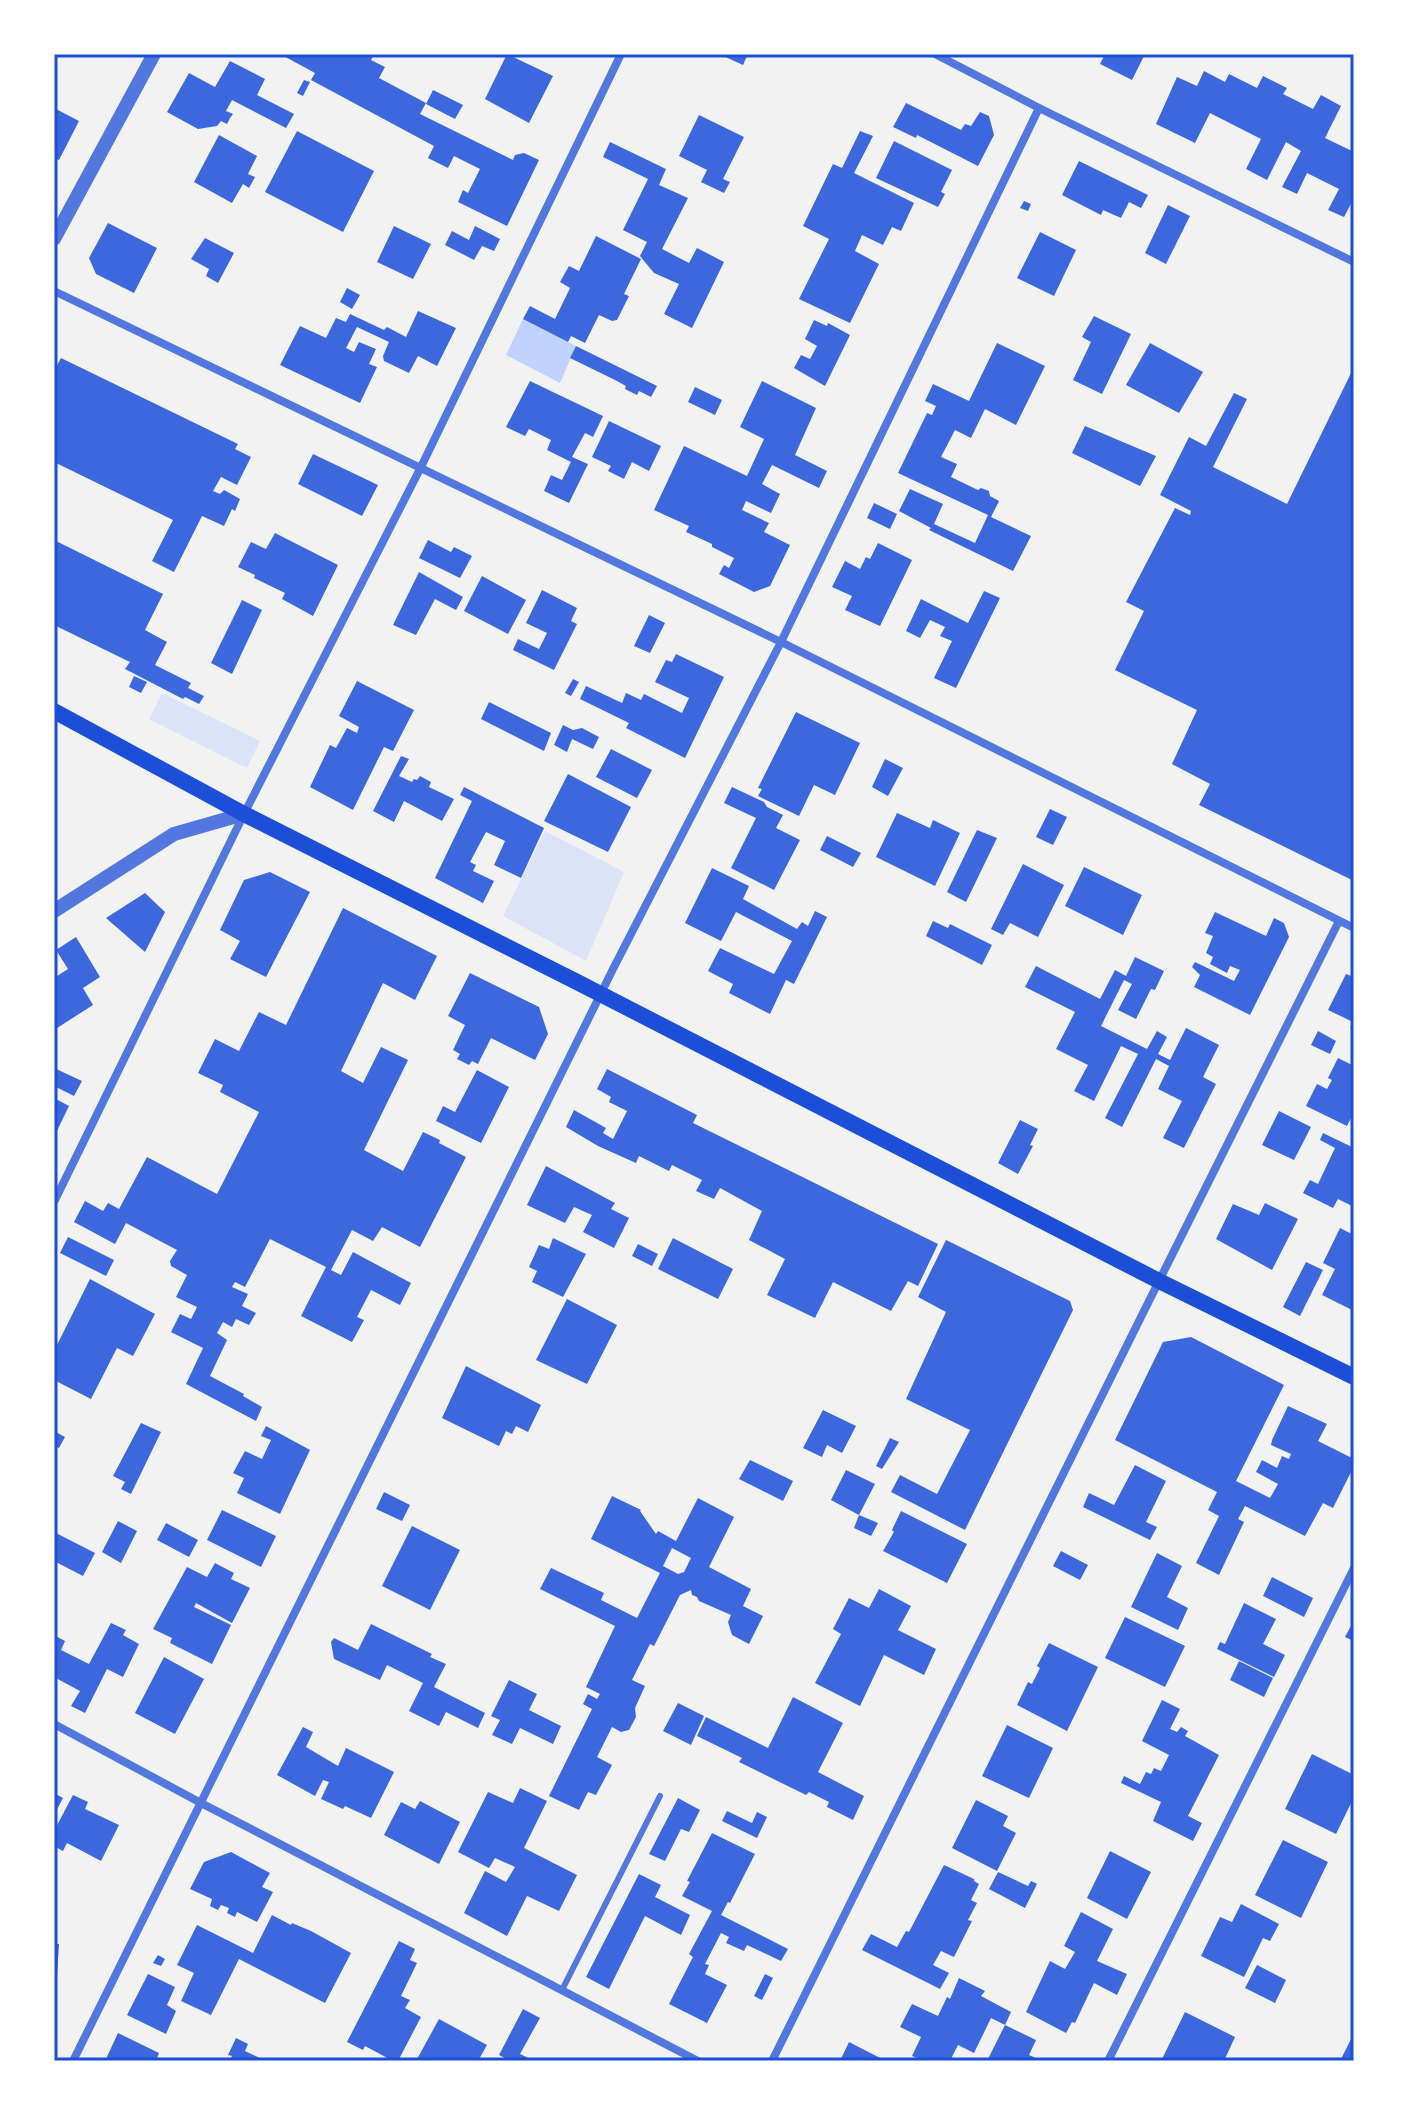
<svg xmlns="http://www.w3.org/2000/svg" width="1408" height="2115" font-family="'IBM Plex Sans',sans-serif">
  <style>
    .green { fill: #dbe4f7 }
    .water { fill: #bfd3fe }
    .building { fill: #3d67dc; fill-rule: evenodd }
    .lines { fill: none; stroke-linecap: round; stroke-linejoin: round }
    .service { stroke: #5277de; stroke-width: 6 }
    .minor { stroke: #5277de; stroke-width: 8 }
    .tertiary { stroke: #5277de; stroke-width: 14 }
    .secondary { stroke: #1d4ed8; stroke-width: 16 }
    .neatline { fill: none; stroke: #1d4ed8; stroke-width: 3 }
  </style>
  <rect width="100%" height="100%" fill="#f2f2f2"/>
  <g class="green">
    <polygon points="162,693 260,741 247,768 149,719"/>
    <polygon points="545,831 624,872 586,961 503,916"/>
  </g>
  <polygon class="water" points="523,319 576,346 560,383 506,355"/>
  <g class="building">
    <polygon points="280,54 374,54 371,60 385,67 379,78 426,103 420,114 513,160 515,155 524,153 539,160 507,226 458,202 463,190 468,193 480,169 454,156 448,168 428,158 434,146 311,80 315,73"/>
    <polygon points="507,54 553,76 529,123 485,99"/>
    <polygon points="719,54 748,54 743,65"/>
    <polygon points="1105,54 1145,54 1132,80 1100,64"/>
    <polygon points="230,61 265,79 257,95 294,114 286,128 232,100 226,111 233,114 230,118 227,124 221,121 217,126 198,129 167,112 189,73 215,87"/>
    <polygon points="1204,71 1225,82 1229,74 1257,88 1263,76 1287,88 1283,94 1313,109 1321,95 1341,106 1325,138 1354,152 1354,198 1344,217 1328,210 1339,189 1307,173 1297,194 1282,187 1301,151 1286,142 1267,180 1246,169 1261,139 1210,113 1195,143 1156,124 1177,77 1197,86"/>
    <polygon points="304,80 310,82 303,96 297,93"/>
    <polygon points="433,90 463,105 455,119 426,104"/>
    <polygon points="906,103 961,130 965,124 971,126 980,112 989,116 994,135 978,166 917,135 916,138 893,127"/>
    <polygon points="54,108 79,121 59,160 54,158"/>
    <polygon points="699,115 744,137 723,179 730,182 724,193 701,182 707,170 679,156"/>
    <polygon points="297,131 374,171 343,232 265,192"/>
    <polygon points="860,131 873,136 854,173 914,203 901,231 892,227 883,245 862,235 855,251 879,264 850,323 799,299 829,239 803,226 833,164 842,168"/>
    <polygon points="219,135 257,156 248,174 255,177 249,188 243,184 232,203 194,182"/>
    <polygon points="894,141 952,170 941,192 945,194 938,207 876,178"/>
    <polygon points="610,142 666,169 659,185 688,198 662,249 689,263 697,248 724,262 692,328 664,314 679,284 654,273 640,256 647,242 623,230 648,179 603,157"/>
    <polygon points="1079,161 1148,195 1141,208 1129,202 1121,218 1103,210 1101,215 1062,195"/>
    <polygon points="1024,201 1031,204 1028,211 1020,208"/>
    <polygon points="1168,205 1190,216 1166,264 1145,253"/>
    <polygon points="108,223 157,248 134,293 96,274 89,258"/>
    <polygon points="394,226 431,244 413,279 377,262"/>
    <polygon points="475,226 500,239 494,251 482,246 474,260 445,245 452,231 469,240"/>
    <polygon points="1040,232 1076,250 1054,296 1017,278"/>
    <polygon points="596,236 641,259 624,294 629,296 617,320 612,321 599,315 585,343 571,336 568,342 523,319 530,306 555,319 570,288 560,282 569,266 579,271"/>
    <polygon points="205,238 234,253 218,283 206,276 209,269 191,259"/>
    <polygon points="347,288 360,295 352,309 340,302"/>
    <polygon points="418,311 456,328 437,366 418,356 409,373 384,361 383,356 389,342 357,327 346,348 354,352 359,342 376,349 369,364 377,367 360,403 280,365 300,326 326,338 336,318 346,322 350,314 384,330 387,327 406,337"/>
    <polygon points="1094,316 1131,334 1102,394 1073,380 1091,342 1082,337"/>
    <polygon points="814,320 827,326 828,323 850,335 825,386 794,368 801,355 810,359 817,346 805,339"/>
    <polygon points="997,343 1045,366 1016,425 985,409 971,438 955,430 941,457 957,464 951,477 978,490 981,488 989,491 990,496 999,501 991,517 1031,536 1013,571 929,530 931,528 899,511 910,489 943,504 934,524 975,543 988,515 898,473 927,413 932,415 936,406 925,401 933,384 969,401"/>
    <polygon points="1150,343 1203,372 1179,413 1126,385"/>
    <polygon points="576,346 657,386 651,397 639,391 637,395 625,389 626,386 615,380 570,358"/>
    <polygon points="61,358 238,444 235,449 251,457 237,485 221,477 213,491 220,494 224,490 240,499 235,511 232,509 224,526 202,516 174,572 152,561 173,520 54,462 54,371"/>
    <polygon points="1354,367 1354,881 1199,805 1210,784 1172,764 1197,710 1115,670 1144,611 1126,602 1175,508 1190,515 1191,511 1160,495 1189,437 1206,446 1234,393 1247,399 1213,467 1287,504"/>
    <polygon points="530,381 603,416 593,437 585,433 572,457 588,464 569,503 544,491 551,475 562,480 571,462 547,450 551,440 529,429 525,436 506,427"/>
    <polygon points="762,381 816,408 795,455 827,471 819,488 772,465 762,484 780,494 771,513 746,501 742,510 769,523 764,532 790,545 770,586 754,592 719,574 724,565 729,568 734,558 712,547 712,544 686,532 689,526 654,510 684,446 747,476 764,439 740,427"/>
    <polygon points="695,387 722,400 715,415 688,402"/>
    <polygon points="609,421 661,446 649,471 632,462 624,479 608,471 611,466 592,457"/>
    <polygon points="1085,426 1156,456 1140,486 1072,453"/>
    <polygon points="313,454 378,485 362,516 298,484"/>
    <polygon points="874,503 897,514 890,529 867,518"/>
    <polygon points="275,533 338,565 313,616 282,599 285,593 254,578 255,575 238,567 251,542 266,549"/>
    <polygon points="54,540 163,594 145,630 167,642 155,665 191,683 188,688 204,696 199,704 185,697 183,699 125,669 130,662 54,625"/>
    <polygon points="428,540 451,552 454,547 472,556 460,578 419,558"/>
    <polygon points="878,543 912,560 880,626 845,610 852,596 832,587 845,561 860,569 866,557 870,559"/>
    <polygon points="419,572 463,597 456,610 435,599 416,635 393,625"/>
    <polygon points="482,576 526,600 508,634 464,611"/>
    <polygon points="542,590 577,608 571,621 577,624 554,670 513,650 518,639 539,649 547,633 526,623"/>
    <polygon points="984,591 1000,598 956,688 934,678 952,641 940,636 945,627 930,620 920,638 906,631 921,599 968,623"/>
    <polygon points="242,600 262,610 232,674 211,663"/>
    <polygon points="649,615 665,623 650,653 634,646"/>
    <polygon points="676,654 724,677 685,758 626,728 629,723 580,699 586,686 622,703 626,693 641,700 644,694 682,713 689,698 655,682 666,660 672,662"/>
    <polygon points="134,676 147,682 141,693 129,687"/>
    <polygon points="573,679 579,682 571,696 565,693"/>
    <polygon points="357,681 414,710 393,751 384,747 353,810 310,787 330,745 336,748 347,728 357,733 359,727 339,716"/>
    <polygon points="489,702 551,733 544,751 481,719"/>
    <polygon points="796,712 860,743 835,795 814,785 799,816 758,796 762,789 758,788"/>
    <polygon points="563,725 573,730 582,728 599,737 593,749 572,739 567,752 554,745"/>
    <polygon points="611,749 652,770 637,798 596,777"/>
    <polygon points="401,756 409,759 399,776 412,782 414,779 417,780 420,776 431,782 429,787 454,799 442,821 404,801 394,822 373,811"/>
    <polygon points="885,759 903,768 888,796 872,787"/>
    <polygon points="568,774 631,807 608,852 544,821"/>
    <polygon points="464,787 544,828 521,878 494,865 505,841 486,832 470,862 476,865 473,871 494,881 483,903 435,878 472,801 460,795"/>
    <polygon points="732,787 764,802 767,807 783,815 776,828 800,840 774,890 731,868 756,818 724,803"/>
    <polygon points="1050,809 1067,817 1053,845 1036,837"/>
    <polygon points="897,813 930,828 933,820 960,833 935,886 876,857"/>
    <polygon points="977,830 997,838 966,902 947,892"/>
    <polygon points="827,836 861,853 853,867 820,850"/>
    <polygon points="1023,864 1064,885 1038,937 1010,923 1003,935 991,929"/>
    <polygon points="1084,867 1142,895 1123,935 1065,906"/>
    <polygon points="712,868 749,886 743,899 797,929 802,922 808,926 815,911 827,917 794,984 786,980 770,1014 729,993 733,984 708,971 720,948 774,974 792,941 736,912 721,941 685,923"/>
    <polygon points="270,872 310,892 266,977 230,959 240,941 220,930 244,880"/>
    <polygon points="145,893 165,912 145,952 106,918"/>
    <polygon points="343,908 437,956 415,1000 383,983 341,1071 363,1083 381,1047 408,1060 364,1150 403,1171 423,1132 440,1140 439,1143 466,1157 420,1247 382,1227 373,1241 352,1230 331,1270 341,1275 353,1252 411,1283 400,1305 371,1290 357,1317 364,1320 352,1342 301,1316 326,1267 270,1239 245,1287 235,1282 232,1287 248,1294 242,1306 256,1313 249,1325 236,1319 232,1327 223,1322 217,1333 227,1340 210,1376 244,1394 243,1396 262,1407 256,1421 186,1384 203,1348 171,1332 180,1314 191,1319 197,1307 176,1297 187,1275 171,1266 170,1261 177,1250 126,1223 115,1244 74,1222 85,1201 103,1211 108,1203 119,1209 147,1157 217,1194 259,1112 220,1092 223,1085 198,1073 215,1039 239,1051 259,1012 286,1025"/>
    <polygon points="1215,912 1266,936 1274,918 1284,923 1289,937 1250,1015 1194,987 1200,975 1192,967 1195,962 1234,981 1240,970 1230,966 1227,973 1210,964 1213,957 1206,953 1213,936 1205,933"/>
    <polygon points="933,921 948,928 950,924 992,945 982,965 926,936"/>
    <polygon points="76,937 100,977 83,988 93,1005 54,1030 54,978 68,969 56,950"/>
    <polygon points="1135,957 1164,971 1155,990 1151,989 1136,1019 1118,1010 1132,984 1124,980 1101,1026 1147,1049 1157,1031 1167,1037 1158,1054 1170,1060 1186,1028 1219,1045 1203,1077 1216,1084 1184,1148 1163,1138 1182,1101 1158,1089 1169,1066 1156,1059 1122,1127 1105,1118 1138,1054 1121,1046 1094,1101 1074,1091 1088,1065 1056,1049 1075,1012 1025,987 1036,966 1100,999 1115,970 1126,976"/>
    <polygon points="470,973 539,1007 548,1034 535,1060 491,1038 478,1064 472,1061 469,1065 457,1059 460,1054 453,1050 465,1025 448,1016"/>
    <polygon points="1346,974 1354,977 1354,1030 1350,1028 1353,1022 1328,1010"/>
    <polygon points="1318,1031 1336,1041 1330,1054 1311,1045"/>
    <polygon points="1338,1058 1354,1066 1354,1112 1347,1126 1306,1106 1317,1084 1327,1089 1332,1080 1328,1078"/>
    <polygon points="54,1068 82,1081 74,1096 54,1086"/>
    <polygon points="607,1069 697,1115 693,1123 938,1244 918,1286 908,1281 891,1311 833,1282 815,1318 767,1295 785,1259 749,1240 762,1211 720,1188 714,1199 696,1191 702,1180 672,1165 669,1171 639,1156 636,1163 598,1146 566,1127 574,1110 606,1128 603,1133 613,1139 627,1111 609,1102 611,1097 597,1089"/>
    <polygon points="477,1070 509,1087 481,1143 436,1121 443,1106 455,1112"/>
    <polygon points="54,1098 69,1106 54,1137"/>
    <polygon points="1279,1111 1311,1127 1294,1160 1262,1145"/>
    <polygon points="1020,1120 1038,1129 1030,1145 1033,1146 1018,1174 998,1163"/>
    <polygon points="1323,1133 1354,1148 1354,1201 1352,1206 1338,1199 1333,1208 1303,1193 1310,1180 1318,1184 1335,1148 1320,1140"/>
    <polygon points="546,1166 615,1203 611,1209 629,1218 614,1248 583,1232 592,1215 574,1207 565,1223 527,1205"/>
    <polygon points="1265,1203 1298,1219 1272,1270 1216,1239 1233,1204 1259,1215"/>
    <polygon points="1340,1228 1354,1235 1354,1311 1322,1295 1335,1269 1323,1263"/>
    <polygon points="68,1237 114,1260 106,1276 60,1253"/>
    <polygon points="553,1238 586,1254 563,1297 532,1282 537,1271 529,1267 539,1245 549,1249"/>
    <polygon points="673,1238 733,1269 718,1299 658,1269"/>
    <polygon points="946,1240 1070,1301 1073,1310 965,1530 891,1492 900,1475 937,1494 970,1430 906,1399 946,1312 918,1297"/>
    <polygon points="638,1244 658,1254 652,1266 632,1256"/>
    <polygon points="1306,1262 1323,1270 1300,1316 1283,1307"/>
    <polygon points="90,1279 155,1314 133,1356 117,1348 91,1399 54,1380 54,1351"/>
    <polygon points="567,1299 617,1325 587,1384 536,1360"/>
    <polygon points="1191,1337 1284,1385 1236,1481 1270,1498 1278,1484 1256,1472 1262,1460 1277,1468 1282,1456 1289,1459 1291,1454 1271,1445 1272,1440 1288,1406 1327,1424 1318,1441 1354,1459 1354,1466 1333,1508 1323,1503 1305,1536 1245,1506 1238,1519 1244,1522 1219,1575 1196,1563 1219,1516 1208,1510 1217,1492 1115,1440 1163,1342"/>
    <polygon points="466,1366 541,1405 528,1432 516,1426 512,1434 506,1431 499,1446 442,1418"/>
    <polygon points="823,1410 856,1426 842,1453 827,1445 822,1457 803,1448"/>
    <polygon points="141,1423 161,1432 131,1494 121,1489 125,1482 113,1476"/>
    <polygon points="266,1426 310,1450 280,1514 237,1493 244,1478 233,1473 245,1451 262,1459 271,1440 261,1436"/>
    <polygon points="54,1431 65,1437 59,1448 54,1446"/>
    <polygon points="890,1438 899,1442 882,1469 876,1466"/>
    <polygon points="750,1460 793,1481 783,1501 739,1479"/>
    <polygon points="1135,1465 1166,1481 1146,1522 1157,1527 1150,1540 1083,1507 1089,1493 1114,1505"/>
    <polygon points="846,1470 875,1484 859,1515 878,1523 871,1536 854,1528 859,1515 831,1500"/>
    <polygon points="384,1492 410,1505 402,1521 376,1509"/>
    <path d="M612 1496 641 1510 640 1511 656 1534 658 1531 676 1541 698 1498 734 1517 709 1567 751 1589 743 1606 763 1616 749 1644 732 1635 728 1622 731 1615 699 1601 697 1597 692 1595 691 1590 680 1595 654 1646 650 1644 632 1680 645 1686 635 1708 636 1717 629 1730 621 1732 612 1727 597 1757 612 1765 596 1795 588 1792 579 1810 549 1796 592 1709 583 1704 588 1694 597 1699 600 1694 586 1687 615 1626 540 1589 551 1568 604 1593 601 1600 637 1618 660 1573 591 1539ZM672 1548 691 1558 684 1572 678 1574 663 1566Z"/>
    <polygon points="222,1510 276,1536 261,1567 207,1540"/>
    <polygon points="901,1511 967,1544 947,1583 883,1551 894,1532 892,1530"/>
    <polygon points="118,1521 137,1531 121,1563 102,1552"/>
    <polygon points="166,1523 198,1540 189,1557 157,1540"/>
    <polygon points="412,1526 460,1550 430,1610 382,1586"/>
    <polygon points="54,1532 95,1553 83,1576 54,1561"/>
    <polygon points="1061,1551 1088,1565 1080,1580 1053,1566"/>
    <polygon points="1157,1553 1182,1566 1167,1597 1188,1608 1178,1630 1131,1607"/>
    <polygon points="215,1563 234,1573 231,1579 250,1588 232,1623 196,1603 194,1607 231,1625 212,1664 170,1643 172,1638 153,1629 187,1567 207,1577"/>
    <polygon points="1272,1577 1313,1598 1304,1617 1263,1596"/>
    <polygon points="879,1589 911,1606 898,1630 936,1649 924,1675 884,1655 860,1706 815,1683 841,1634 833,1629 849,1598 869,1608"/>
    <polygon points="1244,1603 1276,1619 1263,1644 1285,1655 1274,1677 1217,1649 1220,1642 1225,1644"/>
    <polygon points="1125,1617 1185,1646 1165,1687 1105,1658"/>
    <polygon points="1354,1620 1354,1641 1345,1637"/>
    <polygon points="111,1623 126,1630 123,1635 139,1644 123,1677 107,1669 85,1713 71,1706 80,1691 54,1677 54,1635 65,1641 61,1650 89,1664"/>
    <polygon points="371,1624 432,1654 430,1657 446,1664 434,1687 485,1713 478,1728 446,1712 439,1726 409,1711 423,1683 387,1665 380,1680 334,1659 331,1642 334,1638 358,1650"/>
    <polygon points="1049,1643 1098,1667 1067,1731 1017,1705 1028,1682 1032,1684 1040,1668 1037,1666"/>
    <polygon points="164,1657 204,1679 175,1734 135,1713"/>
    <polygon points="1239,1661 1273,1678 1264,1697 1230,1680"/>
    <polygon points="509,1680 537,1694 529,1710 561,1726 553,1744 520,1728 512,1744 492,1735 500,1720 491,1716"/>
    <polygon points="793,1697 843,1723 818,1772 864,1796 853,1820 827,1807 829,1802 809,1792 806,1795 739,1762 742,1758 697,1736 706,1717 768,1748"/>
    <polygon points="1162,1700 1180,1709 1170,1729 1177,1732 1181,1727 1188,1731 1185,1736 1219,1755 1188,1816 1202,1823 1193,1841 1153,1821 1161,1802 1121,1783 1124,1776 1140,1784 1146,1772 1151,1774 1154,1768 1161,1771 1169,1755 1142,1741"/>
    <polygon points="678,1703 704,1716 691,1745 663,1731"/>
    <polygon points="1007,1725 1053,1748 1029,1798 982,1776"/>
    <polygon points="303,1727 313,1732 306,1747 338,1766 346,1748 394,1772 371,1818 345,1806 343,1809 321,1799 329,1782 323,1780 315,1796 277,1775"/>
    <polygon points="1312,1754 1354,1775 1354,1797 1336,1834 1285,1809"/>
    <polygon points="520,1788 547,1801 524,1848 577,1875 559,1911 527,1896 507,1936 464,1913 485,1871 506,1882 515,1867 495,1858 489,1868 458,1852 488,1792 513,1803"/>
    <polygon points="54,1793 63,1798 54,1815"/>
    <polygon points="73,1795 88,1802 85,1809 119,1825 101,1861 67,1843 63,1851 54,1846 54,1831"/>
    <polygon points="678,1798 700,1810 689,1832 681,1829 665,1861 649,1854"/>
    <polygon points="976,1800 1008,1816 1003,1826 1016,1833 997,1871 952,1848"/>
    <polygon points="420,1801 460,1822 439,1864 384,1835 401,1802 415,1809"/>
    <polygon points="727,1811 752,1823 757,1812 767,1817 757,1838 722,1821"/>
    <polygon points="712,1833 755,1854 730,1903 728,1902 721,1915 788,1949 781,1961 747,1945 744,1951 726,1943 729,1937 721,1933 705,1964 709,1965 705,1974 727,1985 707,2023 669,2004 693,1957 689,1954 712,1911 682,1896 690,1882 687,1881"/>
    <polygon points="1283,1840 1328,1862 1301,1918 1255,1895"/>
    <polygon points="1110,1851 1151,1872 1127,1919 1087,1898"/>
    <polygon points="231,1852 270,1873 262,1887 273,1892 257,1922 237,1912 235,1917 227,1913 229,1908 221,1905 218,1910 210,1906 212,1899 190,1889 204,1862"/>
    <polygon points="944,1865 974,1879 974,1881 979,1884 971,1900 977,1903 968,1920 972,1921 954,1957 941,1951 933,1965 949,1973 940,1989 862,1950 871,1934 897,1947 906,1931 909,1932"/>
    <polygon points="998,1872 1028,1886 1031,1881 1037,1884 1025,1908 989,1889"/>
    <polygon points="639,1874 661,1885 655,1897 690,1915 681,1935 645,1916 609,1989 586,1977"/>
    <polygon points="1241,1904 1279,1924 1270,1941 1263,1938 1244,1977 1201,1956 1220,1917 1232,1922"/>
    <polygon points="1081,1912 1113,1929 1097,1961 1127,1974 1117,1995 1094,1983 1075,2023 1072,2022 1066,2033 1026,2012 1050,1961 1065,1969 1075,1952 1064,1946"/>
    <polygon points="272,1915 291,1925 292,1923 311,1931 351,1953 325,2003 239,1959 211,2015 181,2001 194,1973 177,1965 197,1925 253,1953"/>
    <polygon points="399,1941 415,1949 410,1960 417,1963 401,1996 410,2000 405,2008 421,2017 398,2061 393,2061 365,2046 363,2050 347,2042"/>
    <polygon points="54,1944 59,1944 57,1977 54,1976"/>
    <polygon points="158,1955 165,1959 161,1966 153,1963"/>
    <polygon points="1257,1965 1286,1980 1275,2003 1245,1988"/>
    <polygon points="148,1974 175,1987 167,2005 176,2011 166,2034 127,2015"/>
    <polygon points="765,1974 773,1978 762,2000 754,1996"/>
    <polygon points="959,1978 985,1991 981,1996 1011,2012 1005,2025 991,2018 974,2053 958,2045 950,2061 924,2061 912,2056 921,2037 900,2027 912,2004 938,2016 947,1997 950,1999"/>
    <polygon points="523,2009 540,2018 520,2054 535,2061 511,2061 499,2055"/>
    <polygon points="1185,2012 1235,2037 1224,2061 1161,2061"/>
    <polygon points="439,2019 487,2045 478,2061 416,2061"/>
    <polygon points="1005,2025 1036,2040 1029,2055 1043,2061 992,2061 988,2059"/>
    <polygon points="118,2033 159,2053 156,2061 105,2061"/>
    <polygon points="236,2038 248,2044 245,2051 266,2061 229,2061 232,2056 228,2055"/>
    <polygon points="1351,2039 1354,2041 1354,2061 1340,2061"/>
    <polygon points="849,2042 886,2061 840,2061"/>
  </g>
  <g class="lines">
    <polyline class="service" points="562,1990 660,1796"/>
    <g class="minor">
      <polyline points="935,54 1039,108 1354,262"/>
      <polyline points="54,291 781,642 1354,928"/>
      <polyline points="54,1202 244,814 421,467 621,54"/>
      <polyline points="54,1724 201,1803 698,2061"/>
      <polyline points="73,2061 613,969 781,642 1039,108"/>
      <polyline points="772,2061 1141,1317 1339,921"/>
      <polyline points="1108,2061 1354,1568"/>
    </g>
    <g class="tertiary">
      <polyline points="54,239 154,54"/>
      <polyline points="54,911 174,834 244,814"/>
    </g>
    <polyline class="secondary" points="54,711 244,814 577,982 1159,1281 1354,1377"/>
  </g>
  <rect width="1408" height="2115" fill="none" stroke="#ffffff" stroke-width="112"/>
  <rect x="56" y="56" width="1296" height="2003" class="neatline"/>
</svg>
